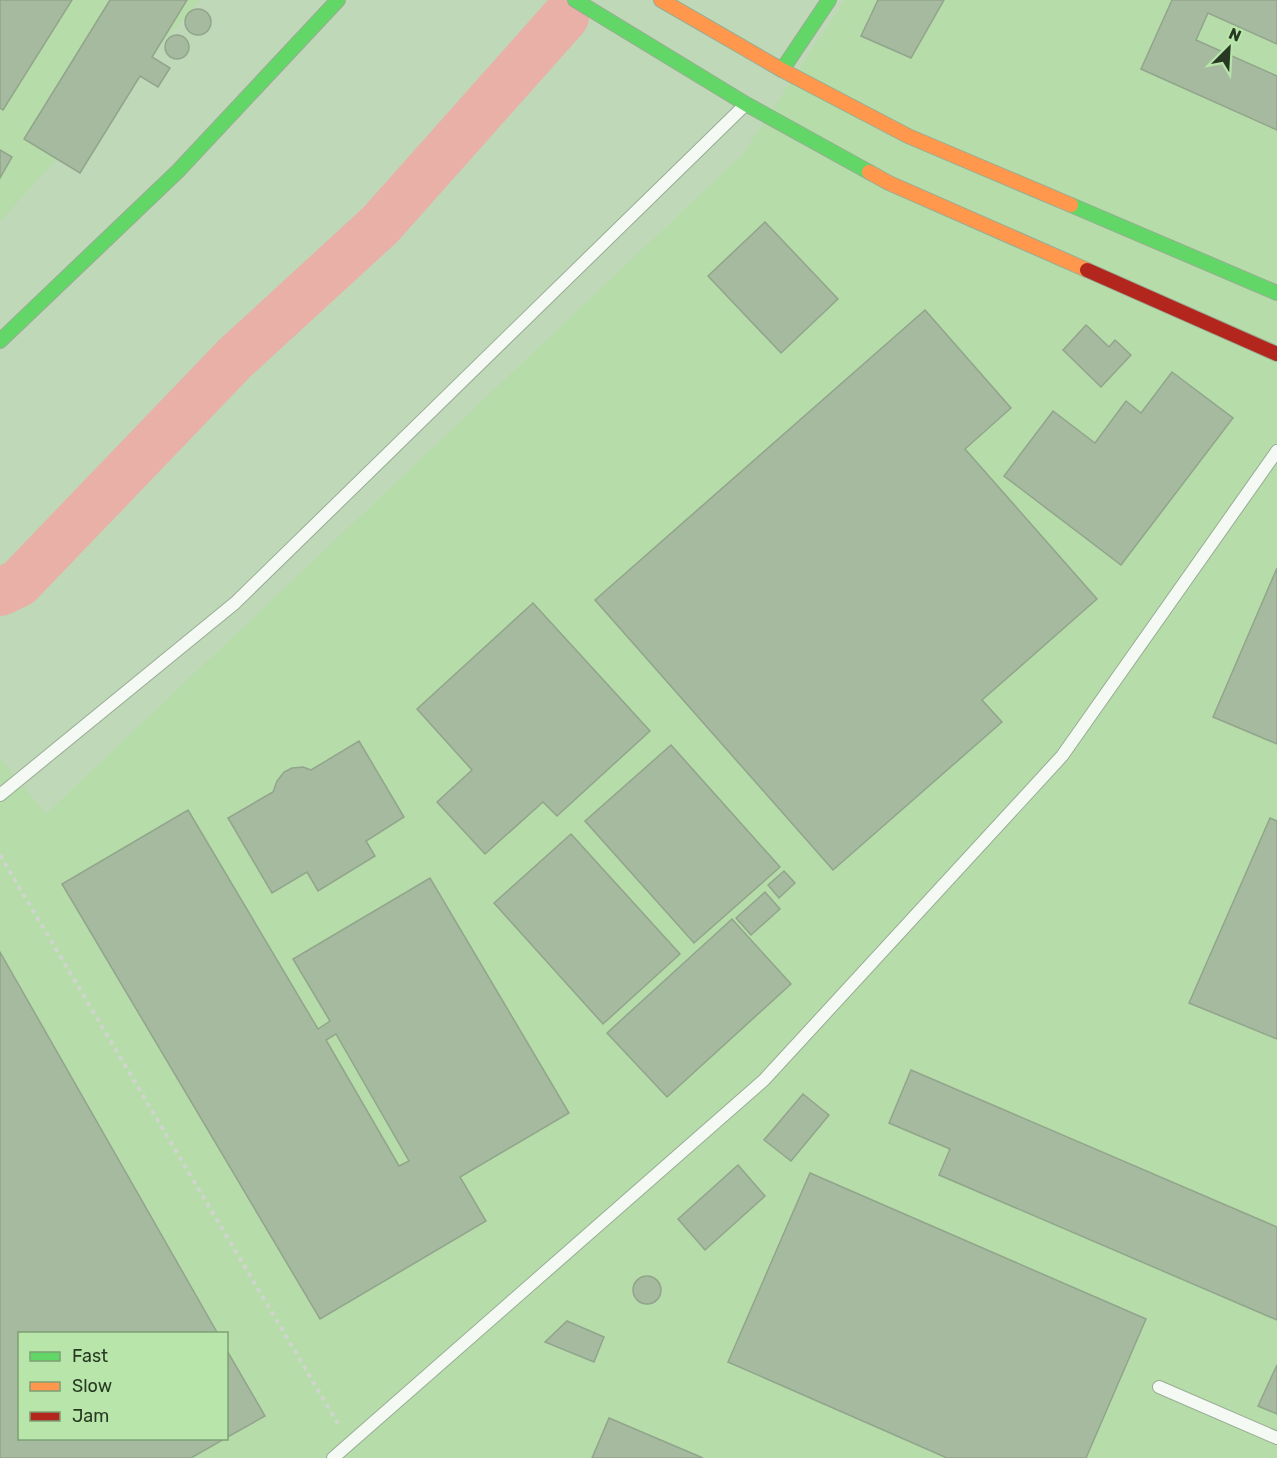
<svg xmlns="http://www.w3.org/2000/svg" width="1277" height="1458" font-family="Rubik,sans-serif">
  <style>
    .built { fill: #b5dca9; fill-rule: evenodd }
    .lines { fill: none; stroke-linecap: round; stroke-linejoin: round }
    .river { stroke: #e9b0a7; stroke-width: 48 }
    .building { fill: #a5ba9e; stroke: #92a58c; stroke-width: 1.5; fill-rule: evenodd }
    .lane-casing { stroke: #98ac93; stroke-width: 14 }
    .fast-casing { stroke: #98ac93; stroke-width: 16 }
    .slow-casing { stroke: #98ac93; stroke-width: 16 }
    .jam-casing { stroke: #98ac93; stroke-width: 16 }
    .path { stroke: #ced6cb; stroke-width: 4; stroke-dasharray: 4.5 4.5; stroke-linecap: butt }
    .lane { stroke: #f5f9f4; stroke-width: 12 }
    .fast { stroke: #63d668; stroke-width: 14 }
    .slow { stroke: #ff974d; stroke-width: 14 }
    .jam { stroke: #b3261e; stroke-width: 14 }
  </style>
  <rect width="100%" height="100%" fill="#bfd8b7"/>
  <g class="built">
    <polygon points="0,0 201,0 0,221"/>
    <path d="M845 0H1277V1458H0V758L46 814 742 155ZM20 1334H226V1438H20Z"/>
  </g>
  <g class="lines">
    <polyline class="river" points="0,592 19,583 235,358 380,225 565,17"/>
  </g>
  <g class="building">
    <polygon points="0,0 72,0 3,110 0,108"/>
    <polygon points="110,0 187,0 152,57 170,68 158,87 140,76 80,173 24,139"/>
    <polygon points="878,0 944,0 911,58 861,36"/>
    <polygon points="1172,0 1277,0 1277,44 1208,13 1196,40 1277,76 1277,130 1141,69"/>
    <circle cx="198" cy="22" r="13"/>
    <circle cx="177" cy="47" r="12"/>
    <polygon points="0,150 12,157 0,178"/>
    <polygon points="765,222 838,299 781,353 708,276"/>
    <polygon points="925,310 1011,408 965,449 1097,599 982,700 1002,722 833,870 595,600"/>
    <polygon points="1086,325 1109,347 1115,340 1131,355 1101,387 1063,350"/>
    <polygon points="1172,372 1233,418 1121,565 1004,476 1053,411 1095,443 1126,401 1141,413"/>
    <polygon points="1277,568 1277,744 1213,717"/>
    <polygon points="533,603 650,731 557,816 543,802 485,854 437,802 472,770 417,709"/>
    <polygon points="359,741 404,817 366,841 375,856 318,891 307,872 272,893 228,818 273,792 277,781 284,772 292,768 303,767 311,770"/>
    <polygon points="671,745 780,867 694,943 585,821"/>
    <path d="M188 810 318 1029 330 1021 293 959 430 878 569 1113 460 1177 486 1221 320 1319 62 884ZM336 1034 409 1161 399 1166 326 1040Z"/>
    <polygon points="1270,818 1277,821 1277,1039 1189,1003"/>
    <polygon points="571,834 680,954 603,1024 494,903"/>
    <polygon points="784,871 795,883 779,898 768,885"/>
    <polygon points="765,892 780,909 751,935 736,918"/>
    <polygon points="732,919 791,984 667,1097 607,1033"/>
    <polygon points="0,952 218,1334 20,1334 20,1438 226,1438 191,1458 0,1458"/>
    <polygon points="911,1070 1277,1227 1277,1320 939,1175 950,1149 889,1123"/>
    <polygon points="803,1094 829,1115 791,1161 764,1140"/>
    <polygon points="738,1165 765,1196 705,1250 678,1219"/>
    <polygon points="810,1173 1146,1319 1086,1458 947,1458 728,1362"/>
    <circle cx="647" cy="1290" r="14"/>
    <polygon points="567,1321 604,1337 594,1362 545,1342"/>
    <polygon points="226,1349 265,1416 226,1438"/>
    <polygon points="1277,1365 1277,1414 1258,1406"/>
    <polygon points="609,1418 703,1458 592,1458"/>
  </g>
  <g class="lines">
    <g class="lane-casing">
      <g id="lane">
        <polyline points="0,795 235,603 745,105"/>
        <polyline points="1159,1387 1277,1438"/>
        <polyline points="333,1458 764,1080 1062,756 1277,451"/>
      </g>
    </g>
    <g class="fast-casing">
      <g id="fast">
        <polyline points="575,0 746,104 869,172"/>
        <polyline points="782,70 829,0"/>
        <polyline points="1071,205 1277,293"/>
        <polyline points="0,341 178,171 338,0"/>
      </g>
    </g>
    <g class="slow-casing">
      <g id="slow">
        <polyline points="661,0 782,70 908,136 1071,205"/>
        <polyline points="869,172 889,183 1087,270"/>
      </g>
    </g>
    <g class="jam-casing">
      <polyline id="jam" points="1087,270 1277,354"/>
    </g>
    <polyline class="path" points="0,855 340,1427"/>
    <use href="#lane" class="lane"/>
    <use href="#fast" class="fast"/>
    <use href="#slow" class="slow"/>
    <use href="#jam" class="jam"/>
  </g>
  <rect x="18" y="1332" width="210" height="108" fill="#b7e5aa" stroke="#7da074" stroke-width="1.5"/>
  <rect x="30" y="1352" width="30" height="9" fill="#63d668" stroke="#7da074" stroke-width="1.5"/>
  <text x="72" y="1362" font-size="18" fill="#273922">Fast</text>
  <rect x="30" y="1382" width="30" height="9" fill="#ff974d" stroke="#7da074" stroke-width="1.5"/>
  <text x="72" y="1392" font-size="18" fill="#273922">Slow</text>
  <rect x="30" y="1412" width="30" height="9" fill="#b3261e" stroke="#7da074" stroke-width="1.5"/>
  <text x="72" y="1422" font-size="18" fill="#273922">Jam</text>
  <g transform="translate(1229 48) rotate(24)" stroke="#b7e5aa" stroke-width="4.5" paint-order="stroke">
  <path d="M0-4.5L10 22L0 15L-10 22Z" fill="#273922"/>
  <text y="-9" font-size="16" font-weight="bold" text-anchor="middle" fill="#273922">N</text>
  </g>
</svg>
